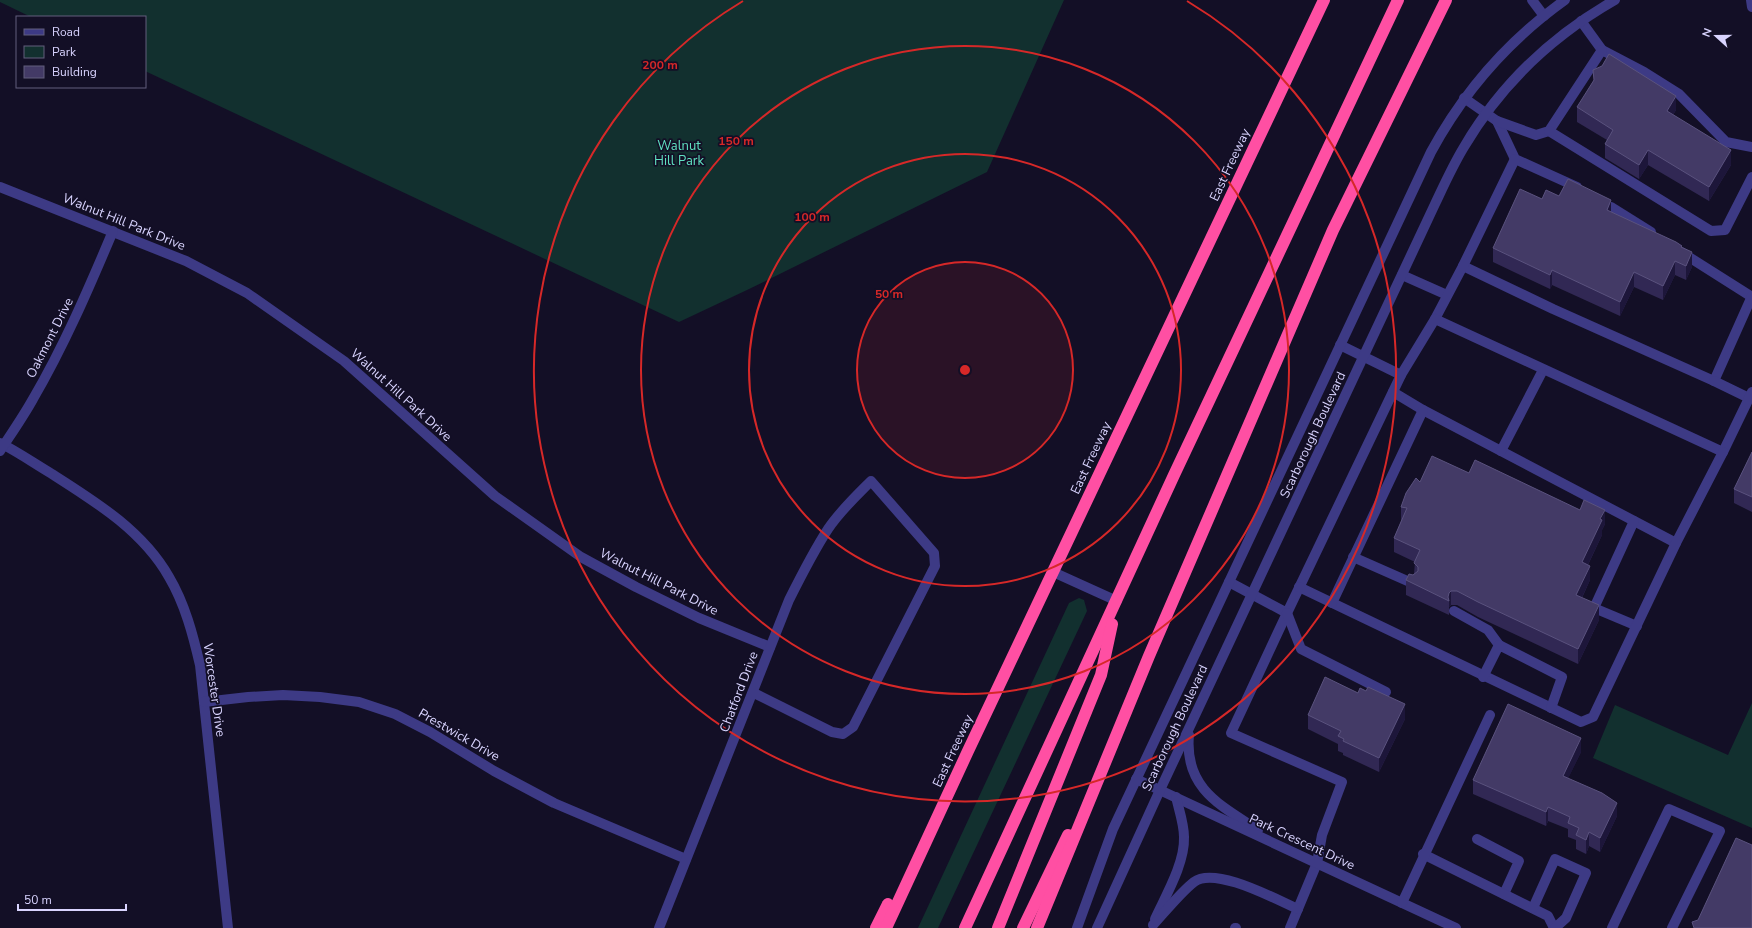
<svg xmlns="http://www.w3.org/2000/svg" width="1752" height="928" font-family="'Nunito Sans',sans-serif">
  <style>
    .green { fill: #12302f }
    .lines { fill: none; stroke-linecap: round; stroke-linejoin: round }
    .minor { stroke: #3d3a85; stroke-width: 10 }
    .highway { stroke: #ff4fa3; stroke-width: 12 }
    .wall { fill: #312854 }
    .shaded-wall { fill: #1d163a }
    .building { fill: #433a66; stroke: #5a527e }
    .ring { fill: none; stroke: #d62828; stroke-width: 2 }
    .labels { text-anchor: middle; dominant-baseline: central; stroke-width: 3.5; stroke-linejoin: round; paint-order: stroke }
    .park-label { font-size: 13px; fill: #5fe0c0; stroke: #130f26 }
    .street-label { font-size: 13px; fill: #d9d4ff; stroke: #130f26 }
    .centre { fill: #d62828; stroke: #130f26; stroke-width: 2 }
    .ring-label { font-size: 12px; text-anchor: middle; font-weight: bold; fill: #d62828; stroke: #130f26; stroke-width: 3.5; stroke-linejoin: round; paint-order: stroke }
  </style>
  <rect width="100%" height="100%" fill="#130f26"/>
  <g class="green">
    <polygon points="0,0 1064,0 987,172 747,290 679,322 145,71 145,17 31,17 0,2"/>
    <polygon points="1079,598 1084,600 1087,611 938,928 918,928 1069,603"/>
    <polygon points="1752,703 1752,828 1593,758 1615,705 1728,755"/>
  </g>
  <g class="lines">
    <g class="minor">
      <polyline points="1532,0 1544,16"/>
      <polyline points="1751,0 1752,7"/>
      <polyline points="1581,21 1602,50 1644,72 1679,94 1726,142 1752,147"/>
      <polyline points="1464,98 1497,121 1515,159 1577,187"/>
      <polyline points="1497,121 1536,135 1549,131 1602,50"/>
      <polyline points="1549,131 1711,231 1725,230 1752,177"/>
      <polyline points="0,187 186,261 247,293 344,361 495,496 581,557 636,587 699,618 770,647"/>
      <polyline points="1611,207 1651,232"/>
      <polyline points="1681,252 1752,297"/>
      <polyline points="1463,266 1553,309 1714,381 1752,296"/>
      <polyline points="1402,275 1447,295"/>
      <polyline points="1435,319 1463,266 1515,159"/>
      <polyline points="1340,345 1401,375"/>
      <polyline points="1714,381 1749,398"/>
      <polyline points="1393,392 1423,410 1676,543"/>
      <path d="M0 443C18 452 35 464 52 474 96 502 143 531 169 577 185 604 193 635 200 665L228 928"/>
      <path d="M0 451C11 434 23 417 33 399 64 346 89 288 113 231"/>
      <polyline points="1501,451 1543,370"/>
      <polyline points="1634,521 1594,608 1637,626"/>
      <polyline points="1353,557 1412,583"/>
      <polyline points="1053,572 1117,601"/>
      <polyline points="1229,582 1287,613 1401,375 1435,319 1723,452 1752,392"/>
      <polyline points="1299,587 1581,722 1593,717 1676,543 1723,452"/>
      <polyline points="1332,603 1423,410"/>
      <polyline points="1454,611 1488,630 1499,645"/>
      <polyline points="1287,613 1231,733 1342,782 1322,835 1317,863 1290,928"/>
      <polyline points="1287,613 1301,649 1386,692"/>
      <polyline points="1483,677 1499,645 1562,677 1551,708"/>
      <polyline points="204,702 248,697 283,695 320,697 359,702 395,714 430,732 494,771 554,803 686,859"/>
      <path d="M1189 735C1184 788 1220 805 1258 830"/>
      <polyline points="1136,779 1456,928"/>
      <polyline points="1477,839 1519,861 1504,894"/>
      <polyline points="1423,854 1548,916 1554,928"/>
      <polyline points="1402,903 1490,715"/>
      <polyline points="1533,908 1555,859 1586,873 1566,918 1555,928"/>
      <path d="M1155 919C1166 895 1185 863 1184 837 1184 824 1179 810 1176 797"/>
      <path d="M1153 925C1164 913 1181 892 1194 882 1215 866 1275 899 1298 909"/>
      <path d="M659 928 789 600C801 576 813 552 828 529 840 511 856 496 871 481L934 553 935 566 853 727 843 734 832 732 754 693"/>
      <path d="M1077 928 1113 829 1431 152C1464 91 1509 40 1565 0"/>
      <path d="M1097 928 1160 790 1435 204C1444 185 1453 165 1464 147 1501 84 1552 36 1615 0"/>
      <polyline points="1235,928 1236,928"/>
      <polyline points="1612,928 1669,809 1720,831 1672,928"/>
    </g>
    <g class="highway">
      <polyline points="876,928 888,904"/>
      <polyline points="886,928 968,751 1324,0"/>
      <polyline points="965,928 1174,475 1398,0"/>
      <polyline points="998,928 1101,675 1112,624"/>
      <polyline points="1023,928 1068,835"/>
      <polyline points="1037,928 1149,656 1333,230 1446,0"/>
    </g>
  </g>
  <g class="wall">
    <polygon points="1577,107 1676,110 1673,115 1731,165 1709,201 1648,165 1639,179 1605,158 1605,144 1607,140 1577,122"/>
    <polygon points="1559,196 1611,212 1682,247 1692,267 1686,280 1675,275 1663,300 1634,287 1620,316 1552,285 1550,289 1493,262 1493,248 1542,199"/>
    <polygon points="1752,452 1752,512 1734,503 1734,489"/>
    <polygon points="1469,473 1605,524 1602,530 1602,535 1588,565 1590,580 1582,598 1599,620 1578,664 1478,617 1457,605 1451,605 1449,607 1449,615 1406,595 1406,580 1414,574 1415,562 1394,552 1394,538 1401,521 1401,507 1420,482"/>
    <polygon points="1308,715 1405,719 1379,772 1343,755 1343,753 1338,751 1338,744 1308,729"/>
    <polygon points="1581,752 1568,778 1617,816 1600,852 1589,846 1586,854 1576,849 1576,840 1568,837 1568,829 1548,821 1546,826 1473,794 1473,780"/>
  </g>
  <g class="shaded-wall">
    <polygon points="1676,96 1676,110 1667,125 1667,111"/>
    <polygon points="1648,150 1648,165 1639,179 1639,165"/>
    <polygon points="1731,150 1731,165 1709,201 1709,187"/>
    <polygon points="1611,200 1611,215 1607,210"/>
    <polygon points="1692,252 1692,267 1686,280 1686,266"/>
    <polygon points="1675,261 1675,275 1663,300 1663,286"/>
    <polygon points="1552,270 1552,285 1550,289 1550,275"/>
    <polygon points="1634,272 1634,287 1620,316 1620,302"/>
    <polygon points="1605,510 1605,524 1602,530 1602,535 1582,577 1582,562"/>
    <polygon points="1590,566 1590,580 1576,610 1576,595"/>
    <polygon points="1451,591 1451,605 1449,607 1449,601 1448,597 1449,593"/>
    <polygon points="1599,605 1599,620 1578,664 1578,649"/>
    <polygon points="1405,704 1405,719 1379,772 1379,758"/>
    <polygon points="1581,738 1581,752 1563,789 1563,776"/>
    <polygon points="1617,803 1617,816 1600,852 1600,838"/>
    <polygon points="1548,807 1548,821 1546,826 1546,812"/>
    <polygon points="1589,832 1589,846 1586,854 1586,840"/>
  </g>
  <g class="building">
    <polygon points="1609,54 1676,96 1667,111 1731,150 1709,187 1648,150 1639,165 1605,144 1613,130 1577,107 1594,80 1593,70 1602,66"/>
    <polygon points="1568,179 1611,200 1607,210 1676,242 1682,246 1681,247 1692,252 1686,266 1675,261 1663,286 1634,272 1620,302 1552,270 1550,275 1493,248 1520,189 1542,199 1546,190 1559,196"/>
    <polygon points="1752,452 1752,497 1734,489"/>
    <polygon points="1432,456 1469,473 1475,460 1580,510 1584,500 1605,510 1600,519 1602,520 1582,562 1590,566 1576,595 1599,605 1578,649 1478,602 1457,591 1451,591 1449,593 1448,597 1449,601 1406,580 1409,574 1413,575 1418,571 1418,567 1414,563 1420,550 1394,538 1407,508 1401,507 1406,493 1416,478 1420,482"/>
    <polygon points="1325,677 1358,693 1360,688 1366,691 1368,687 1405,704 1379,758 1343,741 1344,739 1338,736 1341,731 1308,715"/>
    <polygon points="1508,704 1581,738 1563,776 1602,793 1617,803 1600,838 1589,832 1586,840 1576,835 1579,828 1568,823 1570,817 1548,807 1546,812 1473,780"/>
    <polygon points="1736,838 1752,845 1752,928 1694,928 1692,922 1698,920"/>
  </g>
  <circle cx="965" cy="370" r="108" fill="#d62828" fill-opacity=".12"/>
  <g class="ring">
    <circle cx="965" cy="370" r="108"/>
    <circle cx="965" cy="370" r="216"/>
    <circle cx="965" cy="370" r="324"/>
    <path d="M1187 1A431 431 0 1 1 743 1"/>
  </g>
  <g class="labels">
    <g class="park-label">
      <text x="679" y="146">Walnut<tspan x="679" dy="15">Hill Park</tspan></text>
    </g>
    <g class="street-label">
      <text transform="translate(1230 165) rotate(-65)">East Freeway</text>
      <text transform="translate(124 222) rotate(22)">Walnut Hill Park Drive</text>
      <text transform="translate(50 338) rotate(-63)">Oakmont Drive</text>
      <text transform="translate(401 395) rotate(42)">Walnut Hill Park Drive</text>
      <text transform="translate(1313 435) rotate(-65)">Scarborough Boulevard</text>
      <text transform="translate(1091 458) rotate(-65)">East Freeway</text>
      <text transform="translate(659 582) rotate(27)">Walnut Hill Park Drive</text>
      <text transform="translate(214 690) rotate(82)">Worcester Drive</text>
      <text transform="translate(739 692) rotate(-69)">Chatford Drive</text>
      <text transform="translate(1175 728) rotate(-65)">Scarborough Boulevard</text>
      <text transform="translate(459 735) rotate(30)">Prestwick Drive</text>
      <text transform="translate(953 751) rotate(-65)">East Freeway</text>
      <text transform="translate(1302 842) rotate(25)">Park Crescent Drive</text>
    </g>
  </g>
  <circle cx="965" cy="370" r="6" class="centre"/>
  <g class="ring-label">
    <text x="660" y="69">200 m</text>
    <text x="736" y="145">150 m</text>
    <text x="812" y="221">100 m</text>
    <text x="889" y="298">50 m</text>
  </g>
  <rect x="16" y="16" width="130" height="72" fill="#130f26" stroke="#625e7d"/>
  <rect x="24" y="29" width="20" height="6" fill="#3d3a85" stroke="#625e7d"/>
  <text x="52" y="36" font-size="12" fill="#d9d4ff">Road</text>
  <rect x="24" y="46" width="20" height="12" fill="#12302f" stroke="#625e7d"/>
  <text x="52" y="56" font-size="12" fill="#d9d4ff">Park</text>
  <rect x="24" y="66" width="20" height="12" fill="#433a66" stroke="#625e7d"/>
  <text x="52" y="76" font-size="12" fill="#d9d4ff">Building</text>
  <g transform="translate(1716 36) rotate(291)" stroke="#130f26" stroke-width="3" paint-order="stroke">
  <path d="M0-3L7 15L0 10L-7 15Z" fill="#d9d4ff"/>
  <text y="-6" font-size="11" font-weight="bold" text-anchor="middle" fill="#d9d4ff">N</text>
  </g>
  <path d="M18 904v6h108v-6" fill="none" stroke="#d9d4ff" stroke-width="2"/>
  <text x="24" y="904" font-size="12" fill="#d9d4ff" stroke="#130f26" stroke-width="3" paint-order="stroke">50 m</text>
</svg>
